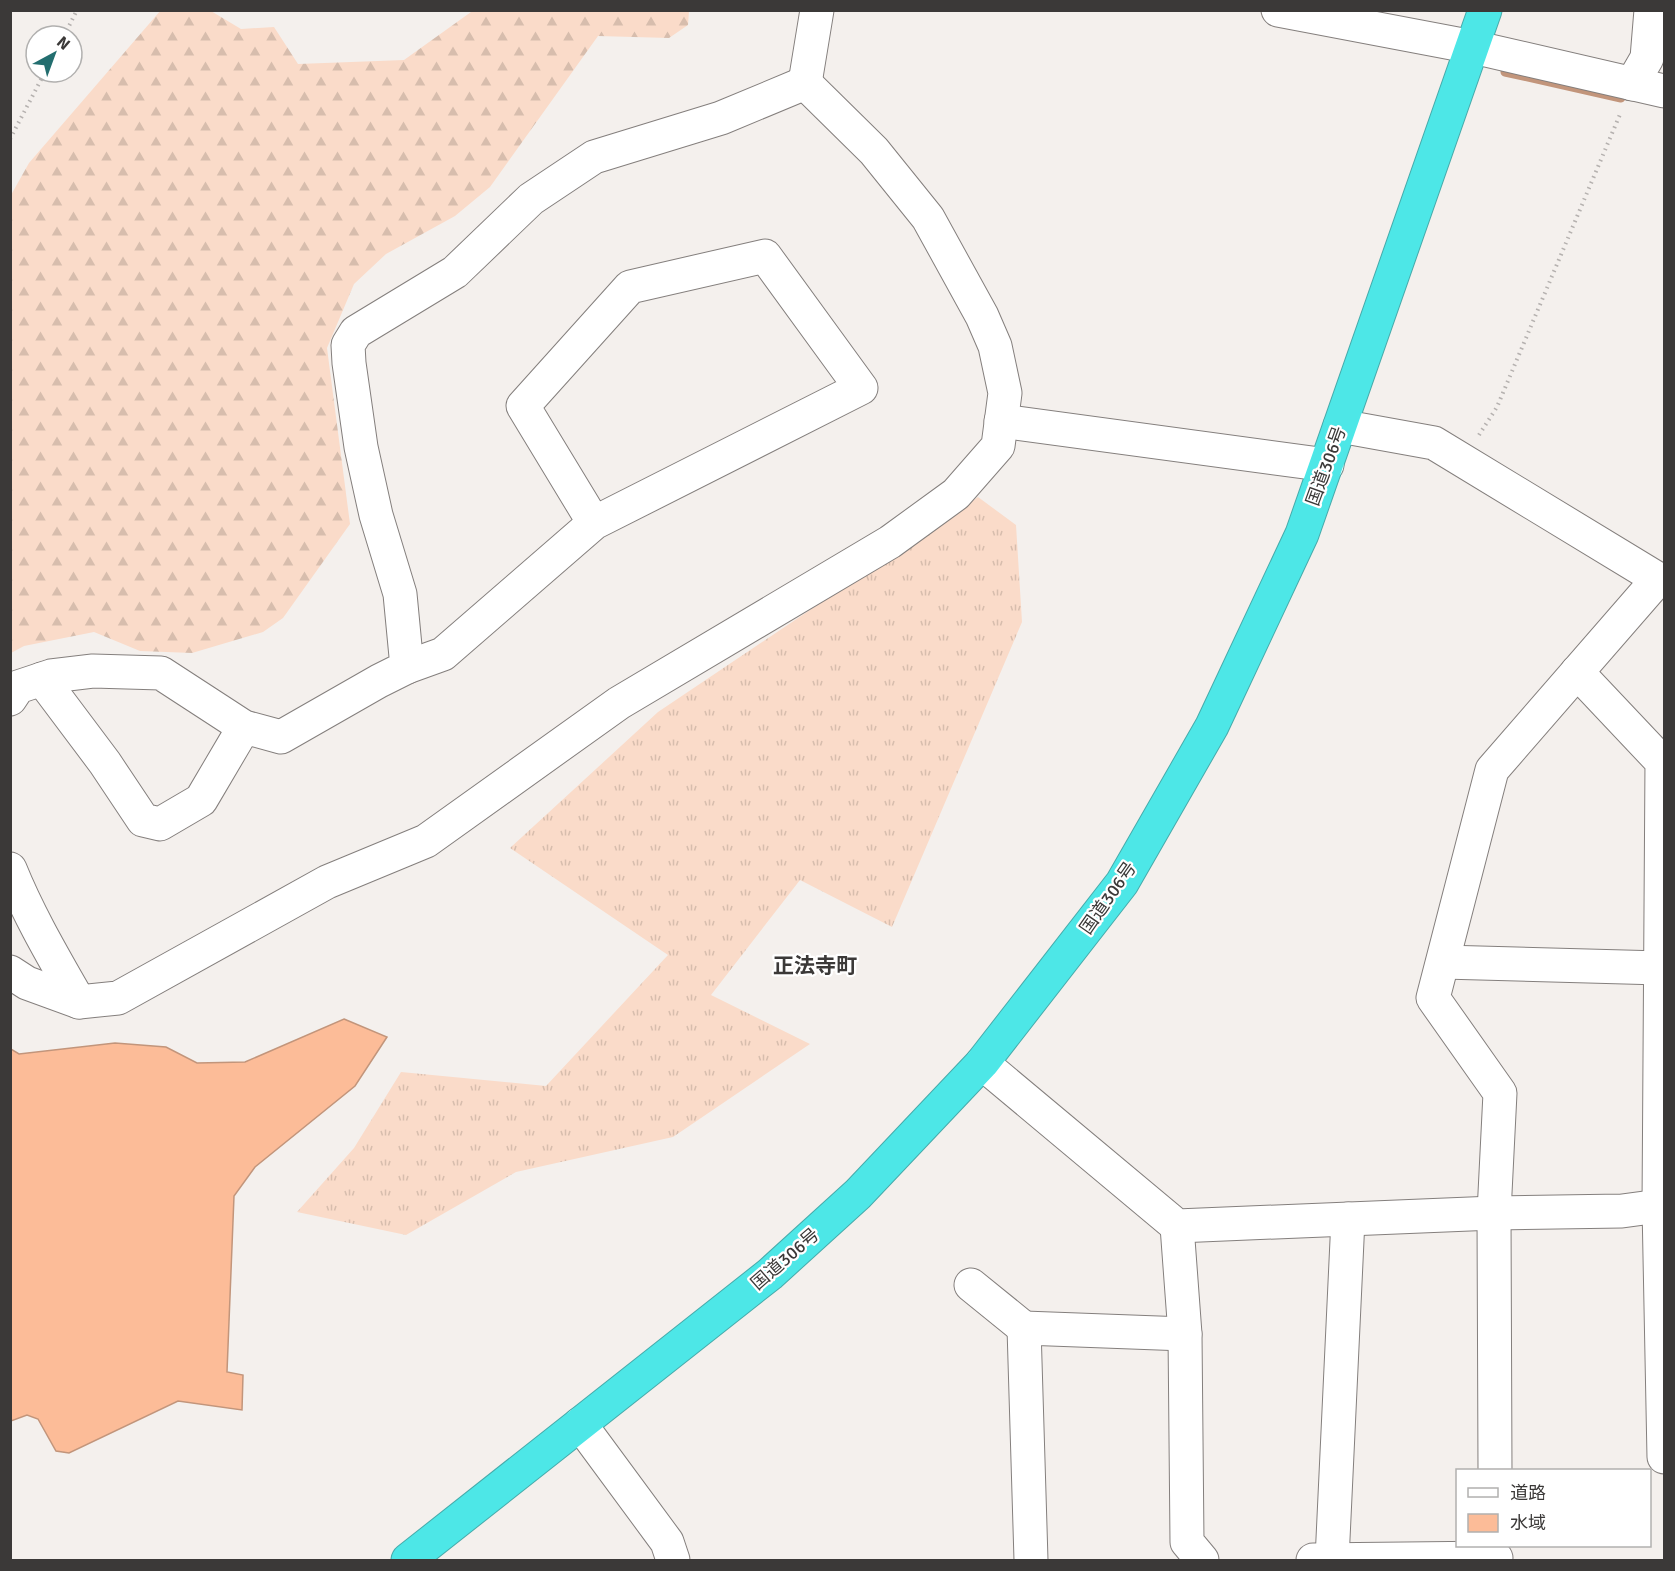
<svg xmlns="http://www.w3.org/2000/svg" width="1675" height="1571" font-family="Signika,'Noto Sans JP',sans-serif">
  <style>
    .grass { fill: url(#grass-tufts) }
    .forest { fill: url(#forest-firs) }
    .water { fill: #fcbc98; stroke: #c2957b; stroke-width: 1.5 }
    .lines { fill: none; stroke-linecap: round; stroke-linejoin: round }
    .stream { stroke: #c2957b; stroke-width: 9 }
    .minor-casing { stroke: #847f7d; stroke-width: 35 }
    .highway-casing { stroke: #47aaaa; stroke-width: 35 }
    .path { stroke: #b5b1af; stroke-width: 4; stroke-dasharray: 1.5 4.5; stroke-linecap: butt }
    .minor { stroke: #fff; stroke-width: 33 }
    .highway { stroke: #4de7e7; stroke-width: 33 }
    .labels { text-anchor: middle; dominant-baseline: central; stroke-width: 4.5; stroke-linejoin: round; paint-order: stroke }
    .street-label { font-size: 18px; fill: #3b3938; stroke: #fff }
    .quarter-label { font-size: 21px; font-weight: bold; fill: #3b3938; stroke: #fff }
  </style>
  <defs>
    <pattern id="grass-tufts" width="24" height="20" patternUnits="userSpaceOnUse" patternTransform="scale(1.5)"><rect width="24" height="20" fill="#fadbc9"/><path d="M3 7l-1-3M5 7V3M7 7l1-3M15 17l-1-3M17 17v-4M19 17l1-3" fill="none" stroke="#d7bdad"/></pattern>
    <pattern id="forest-firs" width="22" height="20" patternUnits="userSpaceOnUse" patternTransform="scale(1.5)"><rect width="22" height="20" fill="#fadbc9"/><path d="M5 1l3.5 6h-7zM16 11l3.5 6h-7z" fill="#d7bdad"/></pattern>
  </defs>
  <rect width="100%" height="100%" fill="#f4f0ed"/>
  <polygon class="grass" points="978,497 1016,525 1022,622 892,927 800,880 711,995 810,1044 673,1137 516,1172 406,1235 297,1212 354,1148 401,1072 546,1086 668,955 510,848 658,712"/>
  <polygon class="forest" points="161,10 211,11 241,29 274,27 298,64 404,60 471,12 476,11 689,11 688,25 669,38 598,36 490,187 455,216 386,254 354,284 327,348 350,524 283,618 263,632 192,653 140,651 94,632 24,646 11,653 11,195 29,163"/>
  <polygon class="water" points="344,1019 387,1037 355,1086 255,1167 234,1196 227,1372 243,1375 242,1410 178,1401 69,1453 56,1451 38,1419 27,1415 11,1421 11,1049 19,1054 115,1043 166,1047 197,1063 245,1062"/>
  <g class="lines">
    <polyline class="stream" points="1505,72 1621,98"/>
    <g class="minor-casing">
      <g id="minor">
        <polyline points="1278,10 1473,47 1664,91"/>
        <polyline points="805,83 817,10"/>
        <polyline points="1632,84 1647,58 1651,10"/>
        <polyline points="1001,421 1327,465"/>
        <polyline points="1340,426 1434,443 1658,579 1492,770 1433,998 1500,1093 1494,1213 1495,1470"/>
        <polyline points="407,667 443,654 594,523 861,388 765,256 630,287 523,406 594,523"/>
        <polyline points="1577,672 1662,762 1659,1206"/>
        <polyline points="42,679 105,763 143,820 160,824 201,800 244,727"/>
        <polyline points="10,699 18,687 51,676 93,671 161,673 244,727 281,737 379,681 407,667 400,594 376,515 361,447 349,363 348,345 356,332 455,272 531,199 594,157 721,118 805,83"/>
        <path d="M10 869C29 916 54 958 79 1002L118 998 327 882 426 841 619 703 890 542 956 494 998 446 1005 393 995 346 982 316 928 218 874 151 805 83"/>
        <polyline points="1443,962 1661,968"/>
        <polyline points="10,972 27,983 79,1002"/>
        <polyline points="982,1063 1177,1226 1494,1213 1622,1211 1659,1206 1664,1457"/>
        <polyline points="1177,1226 1185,1334 1187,1542 1202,1560"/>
        <polyline points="971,1285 1024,1328"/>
        <polyline points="580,1424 667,1542 673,1560"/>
        <polyline points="1031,1560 1024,1328 1185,1334"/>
        <polyline points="1313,1560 1496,1558"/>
        <polyline points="1332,1560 1348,1219"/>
      </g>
    </g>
    <g class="highway-casing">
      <polyline id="highway" points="408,1560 770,1274 858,1194 982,1063 1122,883 1212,726 1302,534 1485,10"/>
    </g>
    <g class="path">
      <polyline points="64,36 77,10"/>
      <polyline points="10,139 45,72"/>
      <polyline points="1479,435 1497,407 1621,112"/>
    </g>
    <use href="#minor" class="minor"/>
    <use href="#highway" class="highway"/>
  </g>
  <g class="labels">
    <g class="street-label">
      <text transform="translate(1326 466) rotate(-70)">国道306号</text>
      <text transform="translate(1108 898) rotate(-55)">国道306号</text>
      <text transform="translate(785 1259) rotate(-41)">国道306号</text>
    </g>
    <g class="quarter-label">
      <text x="815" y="966">正法寺町</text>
    </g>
  </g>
  <rect width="1675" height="1571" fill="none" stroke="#3b3938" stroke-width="24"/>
  <rect x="1456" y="1469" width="195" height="78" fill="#ffffff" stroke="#b1b0af" stroke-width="1.5"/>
  <rect x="1468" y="1488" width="30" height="9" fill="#ffffff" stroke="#b1b0af" stroke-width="1.5"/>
  <text x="1510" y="1499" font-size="18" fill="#3b3938">道路</text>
  <rect x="1468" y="1514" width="30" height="18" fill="#fcbc98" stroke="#b1b0af" stroke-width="1.5"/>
  <text x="1510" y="1529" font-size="18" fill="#3b3938">水域</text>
  <g transform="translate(54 54) rotate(41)"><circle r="28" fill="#ffffff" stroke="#b1b0af" stroke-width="1.5"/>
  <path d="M0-4.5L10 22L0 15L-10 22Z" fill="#236e6f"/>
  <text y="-9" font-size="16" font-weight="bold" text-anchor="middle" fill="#3b3938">N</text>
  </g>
</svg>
